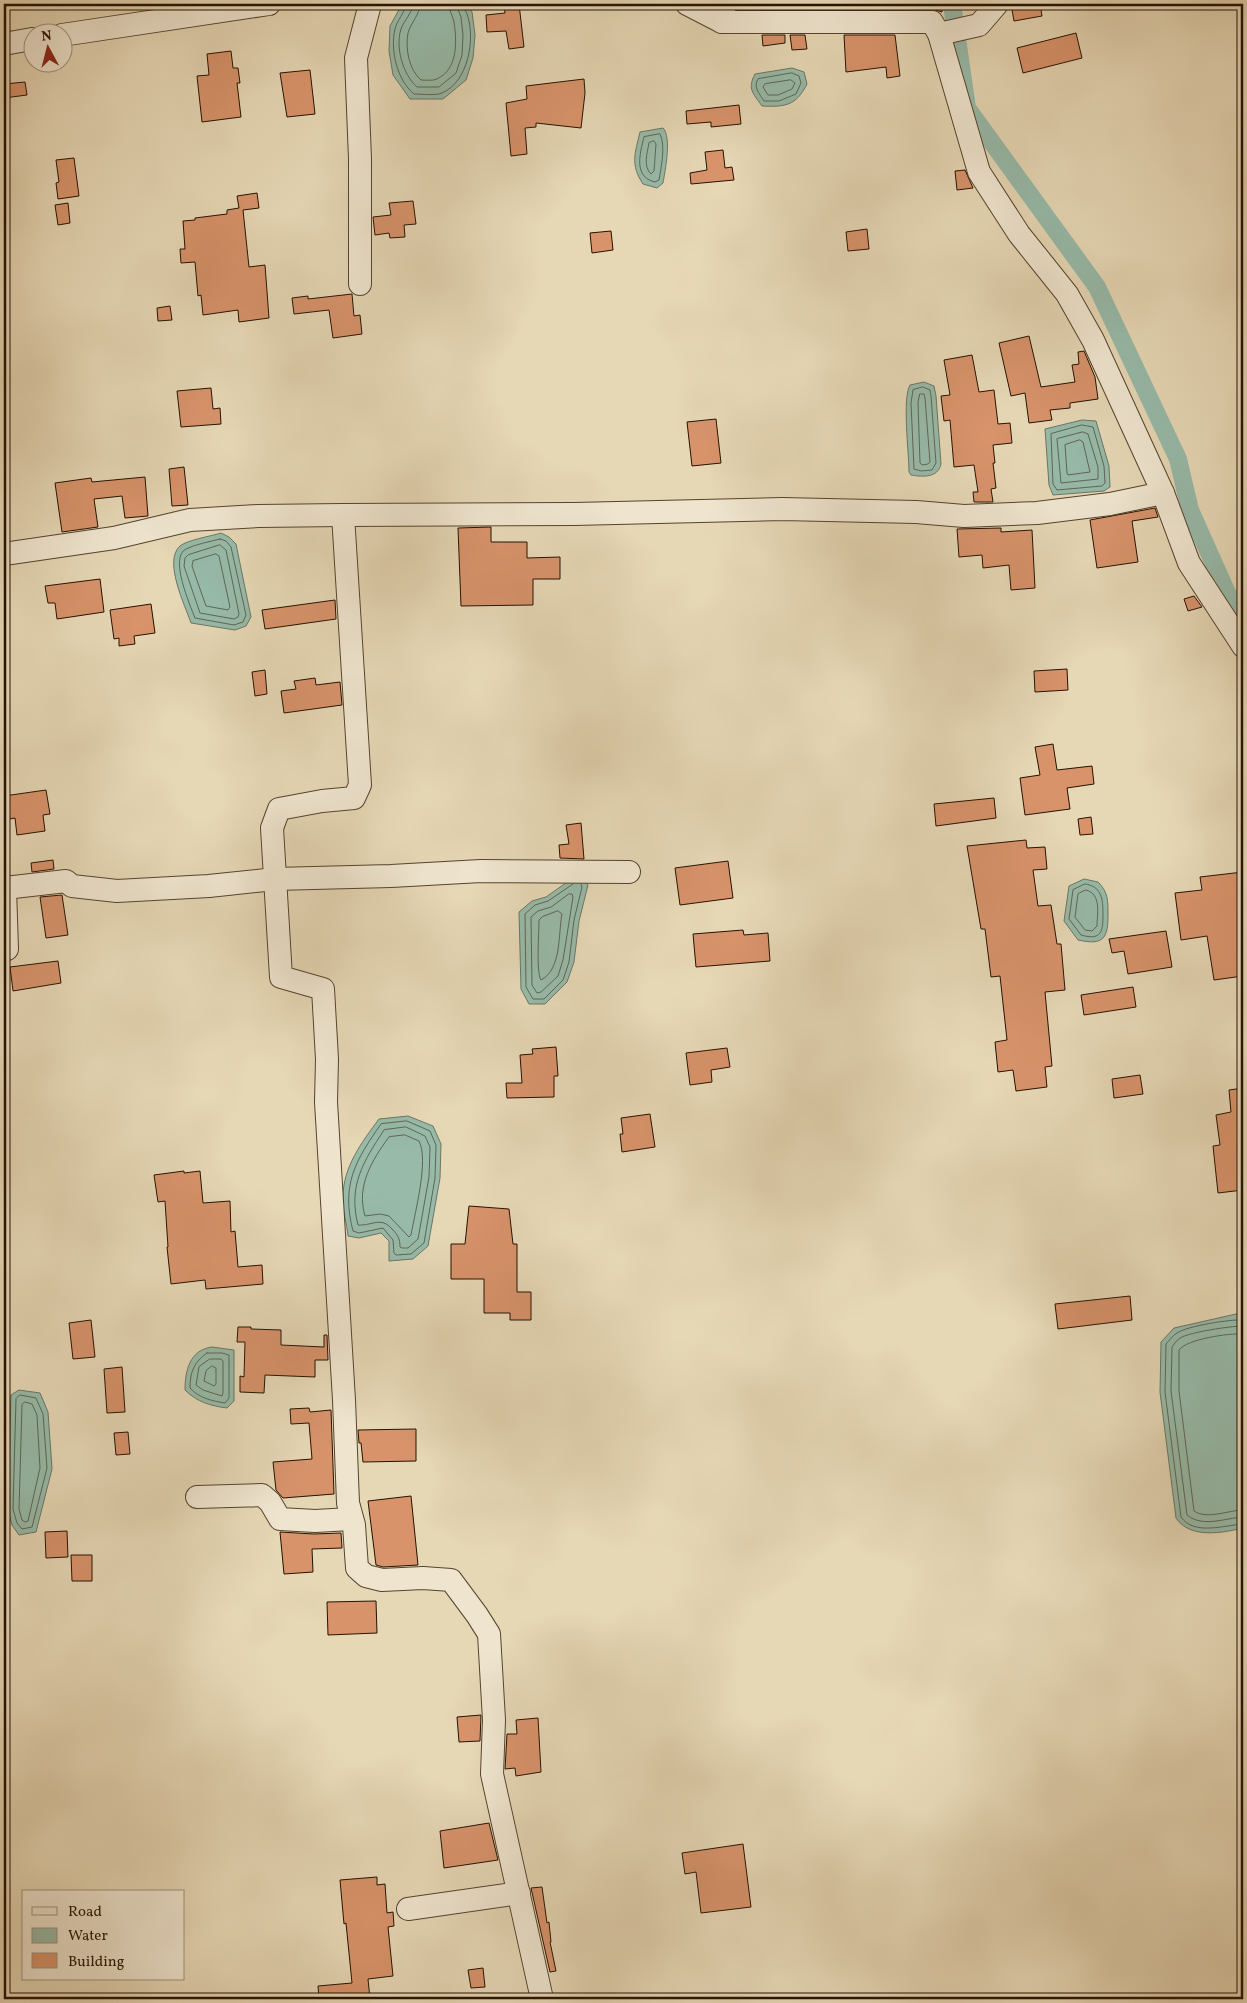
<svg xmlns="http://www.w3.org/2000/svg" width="1247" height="2003" font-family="Vollkorn,serif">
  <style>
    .water { fill: #97baa9; stroke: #697765 }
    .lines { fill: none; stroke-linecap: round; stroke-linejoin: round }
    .shore { stroke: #5e6654; stroke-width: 1 }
    .canal { stroke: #97baa9; stroke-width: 18 }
    .building { fill: #d8936b; stroke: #251200 }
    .minor-casing { stroke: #55432d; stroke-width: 24 }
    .minor { stroke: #efe5cf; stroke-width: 22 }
  </style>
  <rect width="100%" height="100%" fill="#e6d7b5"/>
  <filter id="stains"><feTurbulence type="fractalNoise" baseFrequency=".004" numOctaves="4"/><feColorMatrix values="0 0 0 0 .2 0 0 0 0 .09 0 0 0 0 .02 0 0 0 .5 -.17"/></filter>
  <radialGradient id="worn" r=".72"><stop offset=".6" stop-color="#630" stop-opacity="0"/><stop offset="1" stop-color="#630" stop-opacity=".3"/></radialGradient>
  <g class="water">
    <polygon points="416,4 466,4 472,12 475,35 473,58 466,80 443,99 410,99 393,75 389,51 390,26 401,6"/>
    <path d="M792 68 804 72 807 84C796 106 785 107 762 106 753 93 747 89 755 74Z"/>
    <path d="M663 128C672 137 665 171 663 183L657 188 643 184C630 164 635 154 640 132Z"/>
    <path d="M924 382 934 386 936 396 941 464C938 478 923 477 911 475L909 472C909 453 902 399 910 385Z"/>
    <polygon points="1082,420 1096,421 1109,466 1110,487 1104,491 1053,495 1049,485 1045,429"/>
    <path d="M221 533 229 537 236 544 251 617 246 626 235 630 191 623C185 605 163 561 180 546 187 540 212 536 221 533Z"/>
    <polygon points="582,877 588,885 579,921 574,962 567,982 545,1004 529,1004 521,989 519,912 532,901 546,897 573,878"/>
    <path d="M1084 879 1098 882C1108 892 1108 900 1108 914 1108 937 1105 946 1078 940L1064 921 1069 886Z"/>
    <path d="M408 1116 433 1126 441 1144 440 1178 428 1246 413 1259 389 1261V1241L381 1233 359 1238 348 1236C347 1224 342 1209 343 1197 343 1167 362 1142 379 1119Z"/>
    <path d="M1236 1314 1243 1315V1528C1222 1533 1190 1539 1176 1518L1160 1392 1161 1342 1174 1328Z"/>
    <path d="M212 1347 234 1350V1401L227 1408C211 1406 197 1402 185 1390 185 1370 190 1350 212 1347Z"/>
    <polygon points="19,1390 40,1393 48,1412 52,1469 36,1532 19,1535 12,1525 8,1510 11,1395"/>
  </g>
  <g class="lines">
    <g class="shore">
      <path d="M406 4C405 13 397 20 395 29 390 50 397 80 414 94 422 94 435 96 442 93 468 82 476 39 467 14 466 10 463 9 462 4"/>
      <path d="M413 4C412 14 404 20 401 29 395 47 403 75 417 87H439L456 73 462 55 463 35 461 17 456 4"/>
      <path d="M420 4C420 15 411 22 408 33 405 48 409 70 421 80 426 80 433 81 437 79 458 69 457 42 454 22 453 16 449 11 449 4"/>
      <path d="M792 73 799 76 801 83 796 94 779 101H764C759 93 753 87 758 79Z"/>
      <polygon points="791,80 795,83 792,89 778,95 768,95 763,87 765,84"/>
      <path d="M660 134C666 145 661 168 659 180L655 182C633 177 640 153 644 137Z"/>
      <path d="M654 141 656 144 654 171 651 174C643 166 647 154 649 143Z"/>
      <polygon points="923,387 930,390 931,396 936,463 932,470 921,471 914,469 911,403 913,390"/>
      <polygon points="920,394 924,394 925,398 930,462 928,464 922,465 920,463 918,403"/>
      <polygon points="1082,425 1093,427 1104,466 1105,483 1102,486 1057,490 1053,484 1051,434"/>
      <polygon points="1083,432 1088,434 1098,467 1098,479 1061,483 1057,439"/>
      <polygon points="1080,440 1083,442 1090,472 1068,475 1067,473 1065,445"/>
      <path d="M220 539 226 541 231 547 246 615 243 622 234 625 195 618C190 605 169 557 186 549 196 544 209 542 220 539Z"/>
      <polygon points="220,545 226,550 239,614 238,617 234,619 200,613 184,566 185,558 188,555"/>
      <polygon points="216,554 219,556 230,607 228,610 206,606 192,566 193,561"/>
      <polyline points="573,884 548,901 535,905 525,914 526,987 533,999 544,999 563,980 569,962 574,920 582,887 581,884"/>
      <path d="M1085 884C1102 886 1103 900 1103 914 1103 931 1102 941 1081 935L1069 919 1073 890Z"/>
      <path d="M1086 890C1102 894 1097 914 1097 926L1092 931 1085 930 1075 917 1078 894Z"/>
      <polygon points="569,894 572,894 573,897 563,960 558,976 541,992 537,993 532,985 531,917 538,911 551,907"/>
      <path d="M558 911 562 914C558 934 562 969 541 980 536 972 539 933 539 920L542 917Z"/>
      <path d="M407 1121 430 1131 436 1145 435 1178 424 1243 411 1254 396 1255 394 1253 393 1240 383 1228 359 1233 353 1231C341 1185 355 1161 381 1124Z"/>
      <path d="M406 1127 425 1136 430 1147 429 1177 418 1239 408 1248H402L400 1247C400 1239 398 1235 392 1229 381 1216 372 1226 358 1225 348 1186 363 1162 384 1130Z"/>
      <path d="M405 1135 419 1141C429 1160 415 1212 411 1235L409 1237 389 1216 380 1214 365 1216C356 1186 372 1160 389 1137Z"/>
      <path d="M1243 1320C1231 1319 1187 1326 1177 1333 1173 1335 1169 1341 1166 1344L1165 1392 1181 1517C1194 1536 1225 1525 1243 1524"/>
      <path d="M1243 1326C1231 1326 1190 1332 1180 1338 1177 1340 1174 1344 1172 1347L1171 1391 1187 1515C1203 1528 1225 1518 1243 1517"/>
      <path d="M1243 1334C1229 1333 1187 1339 1179 1350V1391L1194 1511C1207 1520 1229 1510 1243 1510"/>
      <path d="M207 1353H222L229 1355V1398L225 1403C212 1401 199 1398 190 1388 190 1372 194 1362 207 1353Z"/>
      <polygon points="210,1359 221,1359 223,1361 223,1393 222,1396 203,1390 196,1385 199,1367"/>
      <polygon points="212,1366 216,1368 216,1384 214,1386 204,1381 206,1371"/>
      <polygon points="20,1395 36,1398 43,1414 47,1468 32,1527 22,1529 17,1523 13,1509 16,1399"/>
      <polygon points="25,1402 32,1404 37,1415 40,1468 28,1521 25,1522 22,1520 19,1509 22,1405"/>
    </g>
    <polyline class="canal" points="952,4 967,108 1097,287 1178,459 1190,510 1227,593 1243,614"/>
  </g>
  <g class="building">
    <polygon points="504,4 519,4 524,47 509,49 506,31 487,32 486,15 505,13"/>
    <polygon points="862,4 942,4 942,12 932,9 863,9"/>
    <polygon points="1011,4 1040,4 1042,16 1014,21"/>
    <polygon points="1076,33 1082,58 1023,73 1017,48"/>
    <polygon points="762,35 785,35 785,43 763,46"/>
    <polygon points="790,35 805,35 807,49 792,50"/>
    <polygon points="844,35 895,35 900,76 887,78 886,67 846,72"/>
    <polygon points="231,51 233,68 238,68 240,83 237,83 241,117 202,122 197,76 209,75 207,54"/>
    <polygon points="310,70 315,114 287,117 280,73"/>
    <polygon points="584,79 585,93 581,128 536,123 536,127 525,128 527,154 511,156 506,103 527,99 526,86"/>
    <polygon points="25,82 27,95 4,98 4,84"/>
    <polygon points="739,105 741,124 711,127 711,122 687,124 686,111"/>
    <polygon points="723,150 725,168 732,167 734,180 691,184 690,173 707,170 705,152"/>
    <polygon points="74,158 79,196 58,199 56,183 59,182 56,160"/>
    <polygon points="965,170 973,188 957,190 955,171"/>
    <polygon points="257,193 259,208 243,210 249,267 265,265 269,318 239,322 238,310 203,315 201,295 198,296 195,262 181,263 180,249 185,249 183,221 195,220 195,218 227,214 227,210 239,208 237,196"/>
    <polygon points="413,201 416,224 404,225 405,237 390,238 389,233 375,235 373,217 391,215 389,203"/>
    <polygon points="68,203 70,223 58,225 55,205"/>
    <polygon points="867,229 869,249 848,251 846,232"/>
    <polygon points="611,231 613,250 592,253 590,233"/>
    <polygon points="352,294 354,316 360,315 362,334 333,338 329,310 294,314 292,298 308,296 308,299"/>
    <polygon points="170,306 172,320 158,321 157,308"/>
    <polygon points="1029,336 1041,387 1075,382 1072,365 1079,364 1078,352 1084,351 1095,377 1098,399 1070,403 1070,408 1050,410 1052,420 1029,423 1025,393 1011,396 999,343"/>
    <polygon points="972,355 979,392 994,390 998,424 1010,423 1012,443 993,445 995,463 993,463 996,488 991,489 993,502 974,502 973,492 978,492 974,465 954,467 950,420 944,421 941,396 950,395 944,360"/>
    <polygon points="211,388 213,409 220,408 221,424 181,427 177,391"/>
    <polygon points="716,419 721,463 692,466 687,422"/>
    <polygon points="184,467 188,505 172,506 169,469"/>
    <polygon points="145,477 148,516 125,518 122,496 94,499 98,527 62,532 55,483 91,478 92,482"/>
    <polygon points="1155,508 1158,517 1132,521 1138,562 1097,568 1090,520"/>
    <polygon points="491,527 491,542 527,542 527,558 560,557 560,579 533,579 533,605 461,606 458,528"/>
    <polygon points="1001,528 1001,532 1032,530 1035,588 1011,590 1009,565 983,568 982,555 959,557 957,529"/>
    <polygon points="100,579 104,612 57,619 55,603 48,603 45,586"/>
    <polygon points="1194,596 1202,607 1188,611 1184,599"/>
    <polygon points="335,600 336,619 265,629 262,610"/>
    <polygon points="151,604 155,633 134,636 135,644 119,646 119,638 114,639 110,610"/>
    <polygon points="1067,669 1068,690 1035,692 1034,671"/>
    <polygon points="265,670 267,694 255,696 252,672"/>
    <polygon points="315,678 316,685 340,682 342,705 284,713 281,691 296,689 294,681"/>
    <polygon points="1053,744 1057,770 1092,766 1094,784 1067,788 1070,809 1025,815 1020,778 1040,775 1035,747"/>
    <polygon points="46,790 50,814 43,815 45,831 17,835 15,818 4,820 4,796"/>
    <polygon points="994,798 996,818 936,826 934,804"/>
    <polygon points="1091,817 1093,834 1080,835 1078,819"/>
    <polygon points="581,823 584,859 560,858 559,845 569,844 566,825"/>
    <polygon points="1026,840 1027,848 1045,847 1047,869 1033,870 1038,906 1051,905 1057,944 1061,944 1065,990 1045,992 1052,1066 1045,1067 1047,1087 1016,1091 1013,1070 998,1072 995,1042 1007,1040 1000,976 991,977 985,929 981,929 967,846"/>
    <polygon points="53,860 54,869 32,872 31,863"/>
    <polygon points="728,861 733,898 680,905 675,868"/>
    <polygon points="1243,872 1243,976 1214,980 1207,936 1181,940 1175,893 1202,890 1200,877"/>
    <polygon points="62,895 68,935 46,938 40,897"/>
    <polygon points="743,930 744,935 768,933 770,961 696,967 693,934"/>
    <polygon points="1166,931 1172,967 1128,974 1124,951 1112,953 1109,939"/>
    <polygon points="58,961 61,983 13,991 10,967"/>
    <polygon points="1133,987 1136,1007 1084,1015 1081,995"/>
    <polygon points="556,1047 558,1076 554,1076 554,1097 507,1098 506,1083 522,1083 520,1055 533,1054 532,1049"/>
    <polygon points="727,1048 730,1067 711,1070 712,1082 690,1085 686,1053"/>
    <polygon points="1140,1075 1143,1094 1114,1098 1112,1079"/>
    <polygon points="1243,1088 1243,1190 1218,1193 1213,1146 1220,1145 1216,1115 1231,1112 1229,1090"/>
    <polygon points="650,1114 655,1147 622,1152 620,1134 623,1134 621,1118"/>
    <polygon points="184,1171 184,1173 200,1171 203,1203 230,1201 231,1232 235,1231 238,1267 262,1265 263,1284 206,1289 205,1280 171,1284 167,1247 168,1247 165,1201 158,1202 154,1175"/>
    <polygon points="469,1206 509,1209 513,1244 517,1244 517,1292 531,1292 531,1320 510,1320 510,1313 484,1313 484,1279 451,1279 451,1244 465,1244"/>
    <polygon points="1130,1296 1132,1320 1058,1329 1055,1304"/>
    <polygon points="91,1320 95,1357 73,1359 69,1323"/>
    <polygon points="238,1327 251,1327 251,1329 281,1330 281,1345 324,1347 324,1335 327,1335 328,1360 315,1360 315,1377 265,1375 264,1393 240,1392 240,1376 244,1377 245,1342 237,1342"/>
    <polygon points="122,1367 125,1412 107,1413 104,1369"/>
    <polygon points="309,1408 310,1412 331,1410 334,1494 283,1498 276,1490 273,1462 312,1459 309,1423 291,1424 290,1409"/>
    <polygon points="416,1429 416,1461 363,1462 361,1443 359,1443 358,1430"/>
    <polygon points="128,1432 130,1454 116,1455 114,1433"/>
    <polygon points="411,1496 418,1565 383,1567 376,1565 368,1501"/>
    <polygon points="67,1531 68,1557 46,1558 45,1532"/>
    <polygon points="280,1532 314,1534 341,1533 342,1548 312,1549 313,1572 284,1574"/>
    <polygon points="71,1555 92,1555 92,1581 72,1581"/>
    <polygon points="376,1601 377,1633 328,1635 327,1602"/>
    <polygon points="481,1715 480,1741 459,1742 457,1717"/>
    <polygon points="538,1718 541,1772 516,1776 515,1768 505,1769 507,1734 517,1734 516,1720"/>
    <polygon points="489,1823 498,1860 444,1868 440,1831"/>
    <polygon points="743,1844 751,1907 701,1913 696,1872 685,1874 682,1853"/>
    <polygon points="377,1877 377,1885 385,1884 387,1913 393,1912 394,1926 388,1927 393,1976 368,1979 370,1999 319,1999 318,1986 352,1983 346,1923 344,1924 340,1880"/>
    <polygon points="542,1887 547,1923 549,1922 551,1942 550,1942 556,1971 550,1972 531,1888"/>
    <polygon points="483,1968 485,1987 471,1988 468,1970"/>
  </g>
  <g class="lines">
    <g class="minor-casing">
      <g id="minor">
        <polyline points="687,4 722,22"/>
        <polyline points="725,4 722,22 932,22 939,34 979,172 1019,234 1067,294 1093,340 1163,493 1189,563 1243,646"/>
        <polyline points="939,34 979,25 997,4"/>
        <polyline points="62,35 269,4"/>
        <polyline points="4,44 32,39"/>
        <polyline points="360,284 360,159 356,58 370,4"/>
        <polyline points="4,554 114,538 190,520 258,516 343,515"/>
        <polyline points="4,949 7,949 5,888 66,881 72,886 117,891 209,886 275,879 391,876 481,871 629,872"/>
        <polyline points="197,1497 262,1495 270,1502 280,1519 315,1521 351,1519"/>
        <polyline points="408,1909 519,1893"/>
        <polyline points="542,1999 492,1774 494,1720 489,1634 477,1615 451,1580 423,1578 382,1580 366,1576 357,1568 354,1525 348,1503 344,1400 326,1102 327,1059 323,989 281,977 272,828 279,809 322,801 354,798 360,785 343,515 574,514 782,509 916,512 964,516 1037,513 1110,504 1163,493"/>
      </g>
    </g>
    <use href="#minor" class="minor"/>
  </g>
  <rect width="1247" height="2003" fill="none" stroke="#e6d7b5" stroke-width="20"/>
  <rect x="5" y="5" width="1237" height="1993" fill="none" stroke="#251200" stroke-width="2.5"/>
  <rect x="10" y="10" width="1227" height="1983" fill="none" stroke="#251200"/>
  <rect x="22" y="1890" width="162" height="90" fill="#efe5cf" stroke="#9e917c"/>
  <rect x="32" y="1907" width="25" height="8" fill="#efe5cf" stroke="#9e917c"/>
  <text x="68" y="1916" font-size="15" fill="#251200">Road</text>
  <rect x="32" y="1928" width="25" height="15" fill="#97baa9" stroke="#9e917c"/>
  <text x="68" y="1940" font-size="15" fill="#251200">Water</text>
  <rect x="32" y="1953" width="25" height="15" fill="#d8936b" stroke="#9e917c"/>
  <text x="68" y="1966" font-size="15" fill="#251200">Building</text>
  <g transform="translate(48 48) rotate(353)"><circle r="24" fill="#efe5cf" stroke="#9e917c"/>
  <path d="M0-4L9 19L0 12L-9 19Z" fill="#8f2418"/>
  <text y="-8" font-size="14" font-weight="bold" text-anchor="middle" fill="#251200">N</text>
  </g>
  <rect width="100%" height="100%" filter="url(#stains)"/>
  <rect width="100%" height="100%" fill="url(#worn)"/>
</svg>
